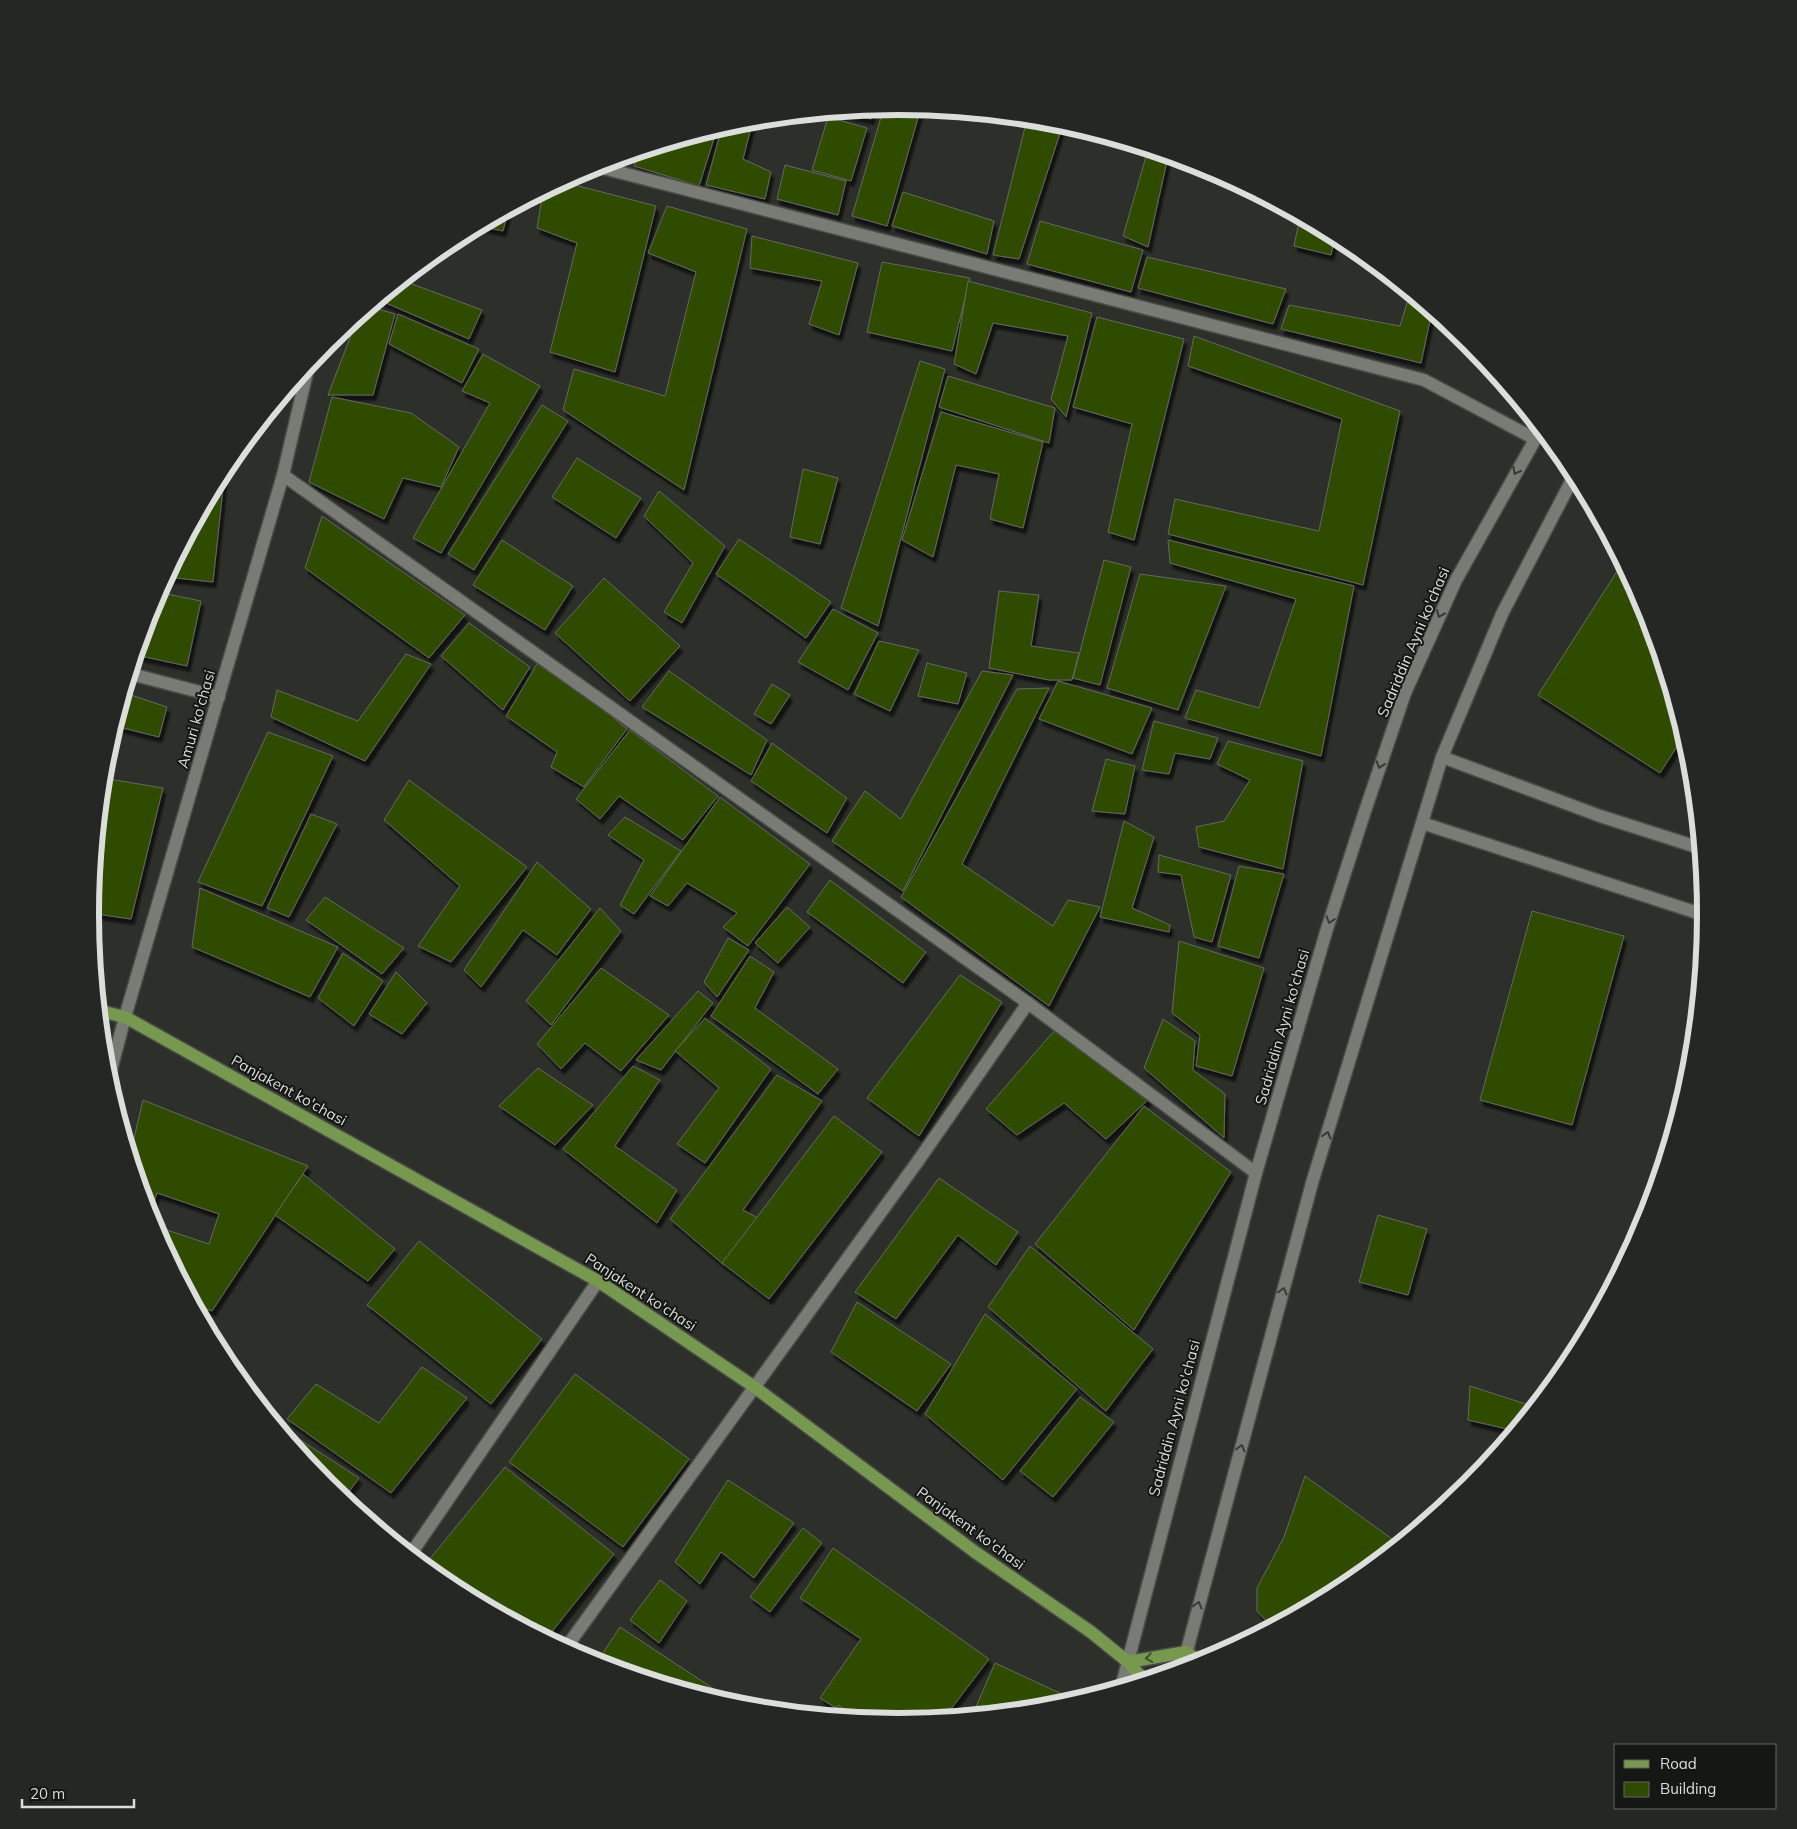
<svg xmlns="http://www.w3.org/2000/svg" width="1797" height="1829" font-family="Mulish,sans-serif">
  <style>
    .building { fill: #2f4b01; stroke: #656862; filter: url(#shadow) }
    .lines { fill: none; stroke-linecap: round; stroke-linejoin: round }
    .service-casing { stroke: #494b46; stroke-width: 15 }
    .minor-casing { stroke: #494b46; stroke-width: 15 }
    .tertiary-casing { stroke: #494b46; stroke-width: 15 }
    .secondary-casing { stroke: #494b46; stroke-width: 15 }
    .primary-casing { stroke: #494b46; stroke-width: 15 }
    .service { stroke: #787c75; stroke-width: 12 }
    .minor { stroke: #787c75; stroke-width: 12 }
    .tertiary { stroke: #787c75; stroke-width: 12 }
    .secondary { stroke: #787c75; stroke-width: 12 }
    .primary { stroke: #77984f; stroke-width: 12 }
    .oneway { stroke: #383a36 }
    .oneway2 { stroke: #41512f }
    .labels { text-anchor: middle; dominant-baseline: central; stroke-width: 4; stroke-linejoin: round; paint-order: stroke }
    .street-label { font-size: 15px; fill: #dcdedb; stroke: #151714 }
    .rim { fill: none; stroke: #dcdedb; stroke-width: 6 }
  </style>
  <defs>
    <filter id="shadow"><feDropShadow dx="3" dy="5.5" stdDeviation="1" flood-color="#0009"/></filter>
  </defs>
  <rect width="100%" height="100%" fill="#2c2f2a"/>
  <g class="building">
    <polygon points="903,106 920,111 887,226 852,216 884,107"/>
    <polygon points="874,108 871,119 840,113 840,112"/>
    <polygon points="828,117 867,128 851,181 812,170"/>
    <polygon points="1027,119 1063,124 1019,259 993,255"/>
    <polygon points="753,120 743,159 771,172 765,199 706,185 722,127"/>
    <polygon points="717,129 699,186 634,166 639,152 681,140 686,140 686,138"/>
    <polygon points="1147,153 1167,161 1148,247 1123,236"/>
    <polygon points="785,165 846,181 838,215 777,199"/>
    <polygon points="563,182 656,206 615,372 550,352 577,243 537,228 543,192"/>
    <polygon points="903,192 994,221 987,254 892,226"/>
    <polygon points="667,206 747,229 684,490 563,410 574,369 665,396 696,272 648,253"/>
    <polygon points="508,211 503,231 480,226"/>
    <polygon points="1300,217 1335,235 1331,255 1294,246"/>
    <polygon points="1040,221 1143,250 1131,292 1027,264"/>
    <polygon points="752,236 858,263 839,335 809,324 822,281 750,268"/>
    <polygon points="1147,257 1286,289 1273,324 1138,288"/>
    <polygon points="882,262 970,278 952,351 867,332"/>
    <polygon points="404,279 404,281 482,310 469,339 379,300"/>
    <polygon points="968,281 1092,313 1066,417 1051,399 1068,336 993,323 976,374 954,364"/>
    <polygon points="1410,293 1432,311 1421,363 1281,329 1289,305 1400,326"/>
    <polygon points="371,307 395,314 373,395 328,395 358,317"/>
    <polygon points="398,314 479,349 462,383 389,344"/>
    <polygon points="1097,317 1184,339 1134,540 1108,532 1132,424 1073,407"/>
    <polygon points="1194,336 1400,411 1363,585 1168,534 1175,499 1319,531 1342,419 1188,366"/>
    <polygon points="483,354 540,386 441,553 413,538 490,403 462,391"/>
    <polygon points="920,361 945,369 878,626 841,608"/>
    <polygon points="948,376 1055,408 1049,443 939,407"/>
    <polygon points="332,397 411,413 459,447 441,487 403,478 384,519 309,482"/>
    <polygon points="542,405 568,421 474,570 448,554"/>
    <polygon points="941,412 1043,442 1023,528 990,519 999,474 956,465 933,557 902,540"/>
    <polygon points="577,458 641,498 616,538 552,497"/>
    <polygon points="803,469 838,478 820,544 790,537"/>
    <polygon points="219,478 224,479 213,582 167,577"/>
    <polygon points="659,491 725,546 682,623 664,612 693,563 644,516"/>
    <polygon points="322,516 465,615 429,658 305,568"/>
    <polygon points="739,539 831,602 806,638 716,574"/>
    <polygon points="502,540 573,586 545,630 473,585"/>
    <polygon points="1168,540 1354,586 1321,756 1185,718 1196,690 1259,708 1296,599 1170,563"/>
    <polygon points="1104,560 1131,567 1100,685 1073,678"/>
    <polygon points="1623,562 1646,605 1685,734 1660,773 1538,695"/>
    <polygon points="1140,574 1226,586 1178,710 1107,688"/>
    <polygon points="604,578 680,646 630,701 555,633"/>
    <polygon points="999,591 1039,595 1031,646 1079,653 1072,680 1049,680 989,668"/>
    <polygon points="158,592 201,601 187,666 136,655 152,605"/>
    <polygon points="833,609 878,633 848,690 798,662"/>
    <polygon points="469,623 530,667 503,710 441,656"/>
    <polygon points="879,641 919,650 890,711 854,694"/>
    <polygon points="406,654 431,664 365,761 271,717 277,690 358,721"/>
    <polygon points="540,659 627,729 584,787 551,767 557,752 506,716"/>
    <polygon points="927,663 967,673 958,704 918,696"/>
    <polygon points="669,671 767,740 751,775 642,707"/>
    <polygon points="982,671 1013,675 903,891 832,841 865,791 901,819"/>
    <polygon points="1058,681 1152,708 1132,754 1039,719"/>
    <polygon points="772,684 790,695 771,724 754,714"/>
    <polygon points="1049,688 962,864 1053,926 1068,900 1100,907 1049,1006 901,897 1017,689"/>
    <polygon points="125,693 167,707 159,737 115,726"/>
    <polygon points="1154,721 1218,738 1210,759 1175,753 1169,774 1142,770"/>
    <polygon points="630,730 718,796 683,840 619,796 600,819 576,799"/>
    <polygon points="268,732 333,756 262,906 198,882"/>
    <polygon points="1228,741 1303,761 1283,869 1199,847 1196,827 1224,821 1250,780 1217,764"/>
    <polygon points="772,743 847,798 827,833 751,781"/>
    <polygon points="1106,759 1135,766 1125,814 1092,811"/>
    <polygon points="103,778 163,788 131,919 90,913"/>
    <polygon points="409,780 527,867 451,962 418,946 460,886 384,820"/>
    <polygon points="720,797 810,864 748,946 723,927 737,913 687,883 668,906 650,896"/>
    <polygon points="311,814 337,824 289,917 267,908"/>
    <polygon points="625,817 681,851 634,914 620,905 644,860 608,835"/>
    <polygon points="1124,821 1154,837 1132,908 1170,925 1169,932 1100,917"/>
    <polygon points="1159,855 1231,875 1212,942 1194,937 1181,875 1158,872"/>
    <polygon points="537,862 591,909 557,955 523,930 481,987 464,970"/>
    <polygon points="1239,866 1284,874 1259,958 1218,946"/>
    <polygon points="830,880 926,952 903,983 807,912"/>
    <polygon points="200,888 338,947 310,997 192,947"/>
    <polygon points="325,897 404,948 382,974 306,920"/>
    <polygon points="787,907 810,927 778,963 755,943"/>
    <polygon points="600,908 621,931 551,1025 526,1001"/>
    <polygon points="1532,911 1624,936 1572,1125 1480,1100"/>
    <polygon points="728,938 749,950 717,997 704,982"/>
    <polygon points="1179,941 1264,968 1232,1076 1196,1066 1200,1035 1172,1013"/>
    <polygon points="343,953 383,981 354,1026 318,998"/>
    <polygon points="750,956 774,972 755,1008 838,1069 818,1094 711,1016"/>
    <polygon points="601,968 669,1015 621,1071 585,1043 561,1069 537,1044"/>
    <polygon points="396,972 427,1003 402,1034 369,1014"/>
    <polygon points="960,975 1002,1002 919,1136 867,1098"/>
    <polygon points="698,991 713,1003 661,1070 636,1060"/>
    <polygon points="705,1018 771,1069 705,1163 677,1144 719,1088 675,1051"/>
    <polygon points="1163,1019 1195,1041 1193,1070 1225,1094 1224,1138 1144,1068"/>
    <polygon points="1054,1031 1150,1098 1106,1139 1064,1103 1017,1135 986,1109"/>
    <polygon points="633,1066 660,1080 615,1146 677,1190 657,1223 563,1149"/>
    <polygon points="538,1068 593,1105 555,1145 499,1106"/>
    <polygon points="777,1075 822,1101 743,1210 758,1218 724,1265 670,1219"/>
    <polygon points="143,1100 308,1166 212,1311 195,1305 190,1295 192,1289 185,1287 152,1225 209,1244 219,1214 157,1193 149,1216 130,1155"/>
    <polygon points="1144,1106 1231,1172 1134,1330 1035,1244"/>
    <polygon points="834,1116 882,1152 769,1299 722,1263"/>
    <polygon points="303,1174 395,1249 368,1281 275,1215"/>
    <polygon points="939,1178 1018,1232 996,1265 958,1235 896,1319 855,1292"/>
    <polygon points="1378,1215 1427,1229 1408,1295 1359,1282"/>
    <polygon points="419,1241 542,1339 491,1404 367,1305"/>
    <polygon points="1030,1246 1153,1349 1106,1411 988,1307"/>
    <polygon points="857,1302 951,1364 917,1411 831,1352"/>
    <polygon points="985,1314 1077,1389 1003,1480 925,1414"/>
    <polygon points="422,1367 467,1398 391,1493 287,1419 316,1384 379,1423"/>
    <polygon points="575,1374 689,1459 623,1547 509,1462"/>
    <polygon points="1470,1386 1535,1407 1516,1431 1468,1420"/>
    <polygon points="1080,1397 1114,1422 1053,1497 1020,1471"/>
    <polygon points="276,1424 359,1478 343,1500 327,1486"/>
    <polygon points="505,1467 614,1554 546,1639 449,1587 424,1566"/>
    <polygon points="1305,1476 1399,1544 1347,1587 1272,1627 1257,1611 1257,1588 1284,1537"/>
    <polygon points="728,1480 794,1523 754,1578 721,1552 700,1584 675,1562"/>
    <polygon points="353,1498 381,1522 377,1527 349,1504"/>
    <polygon points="803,1528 822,1543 770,1612 750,1597"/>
    <polygon points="833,1548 989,1659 944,1718 898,1723 853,1719 820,1698 861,1639 800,1598"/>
    <polygon points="660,1580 687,1601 659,1643 630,1620"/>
    <polygon points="620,1627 717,1691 712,1699 614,1669 599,1659"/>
    <polygon points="995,1663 1077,1701 1056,1708 972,1716"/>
    <polygon points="838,1705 859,1719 830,1716"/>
  </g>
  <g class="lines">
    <g class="service-casing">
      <g id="service">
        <polyline points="131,674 219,697"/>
        <polyline points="1442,757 1600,816 1700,848"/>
        <polyline points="1422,823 1707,916"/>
      </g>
    </g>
    <g class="minor-casing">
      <g id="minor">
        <polyline points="595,166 1424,380 1535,439"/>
        <polyline points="283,475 1028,1003 1256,1173"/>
        <polyline points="108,1081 125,1017"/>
        <polyline points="410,1555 598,1281"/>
        <polyline points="565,1649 918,1161 1028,1003"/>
      </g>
    </g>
    <g class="tertiary-casing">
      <polyline id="tertiary" points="125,1017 283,475 309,364"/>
    </g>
    <g class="secondary-casing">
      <g id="secondary">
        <polyline points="1182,1669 1312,1183 1442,757 1502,614 1575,474"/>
        <polyline points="1121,1688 1256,1173 1326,932 1364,814 1405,693 1456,580 1541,429"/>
      </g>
    </g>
    <g class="primary-casing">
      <g id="primary">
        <polyline points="100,1011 125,1017 598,1281 753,1386 975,1552 1091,1632 1128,1662 1145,1681"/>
        <polyline points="1128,1662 1186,1652 1202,1663"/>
      </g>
    </g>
    <use href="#service" class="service"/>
    <use href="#minor" class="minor"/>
    <use href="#tertiary" class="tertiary"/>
    <use href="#secondary" class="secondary"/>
    <use href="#primary" class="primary"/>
  </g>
  <defs><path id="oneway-chevron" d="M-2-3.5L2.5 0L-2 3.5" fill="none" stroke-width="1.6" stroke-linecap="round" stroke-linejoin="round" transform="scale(1.25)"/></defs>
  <g class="oneway">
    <use href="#oneway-chevron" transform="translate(1516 471) rotate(120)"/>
    <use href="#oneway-chevron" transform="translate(1440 614) rotate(114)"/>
    <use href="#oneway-chevron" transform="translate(1380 765) rotate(109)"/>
    <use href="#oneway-chevron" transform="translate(1330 920) rotate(108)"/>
    <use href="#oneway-chevron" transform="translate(1327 1135) rotate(-73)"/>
    <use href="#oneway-chevron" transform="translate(1283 1291) rotate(-75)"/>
    <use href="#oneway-chevron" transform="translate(1241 1448) rotate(-75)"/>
    <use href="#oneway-chevron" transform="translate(1198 1605) rotate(-75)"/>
  </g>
  <use class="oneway2" href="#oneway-chevron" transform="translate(1149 1658) rotate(171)"/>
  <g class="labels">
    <g class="street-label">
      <text transform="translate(1413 642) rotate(-67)">Sadriddin Ayni ko'chasi</text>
      <text transform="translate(196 719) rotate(-74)">Amuri ko'chasi</text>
      <text transform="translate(1282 1027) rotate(-74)">Sadriddin Ayni ko'chasi</text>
      <text transform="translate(289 1090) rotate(29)">Panjakent ko'chasi</text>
      <text transform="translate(641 1292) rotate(33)">Panjakent ko'chasi</text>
      <text transform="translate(1174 1418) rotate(-75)">Sadriddin Ayni ko'chasi</text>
      <text transform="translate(971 1528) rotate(36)">Panjakent ko'chasi</text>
    </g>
  </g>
  <path d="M0 0H1797V1829H0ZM99 914a799 799 0 1 1 1598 0a799 799 0 1 1-1598 0Z" fill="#252724" fill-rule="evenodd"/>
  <path class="rim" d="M99 914a799 799 0 1 1 1598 0a799 799 0 1 1-1598 0Z"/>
  <rect x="1614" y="1744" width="162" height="65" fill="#151714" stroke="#656764"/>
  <rect x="1624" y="1760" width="25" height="8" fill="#77984f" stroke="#656764"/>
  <text x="1660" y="1769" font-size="15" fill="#dcdedb">Road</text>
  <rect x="1624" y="1782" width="25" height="15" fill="#2f4b01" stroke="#656764"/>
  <text x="1660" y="1794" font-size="15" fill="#dcdedb">Building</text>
  <path d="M22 1799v8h112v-8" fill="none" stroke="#dcdedb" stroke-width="2.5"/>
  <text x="30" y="1799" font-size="15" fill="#dcdedb" stroke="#151714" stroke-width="4" paint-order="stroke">20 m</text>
</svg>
